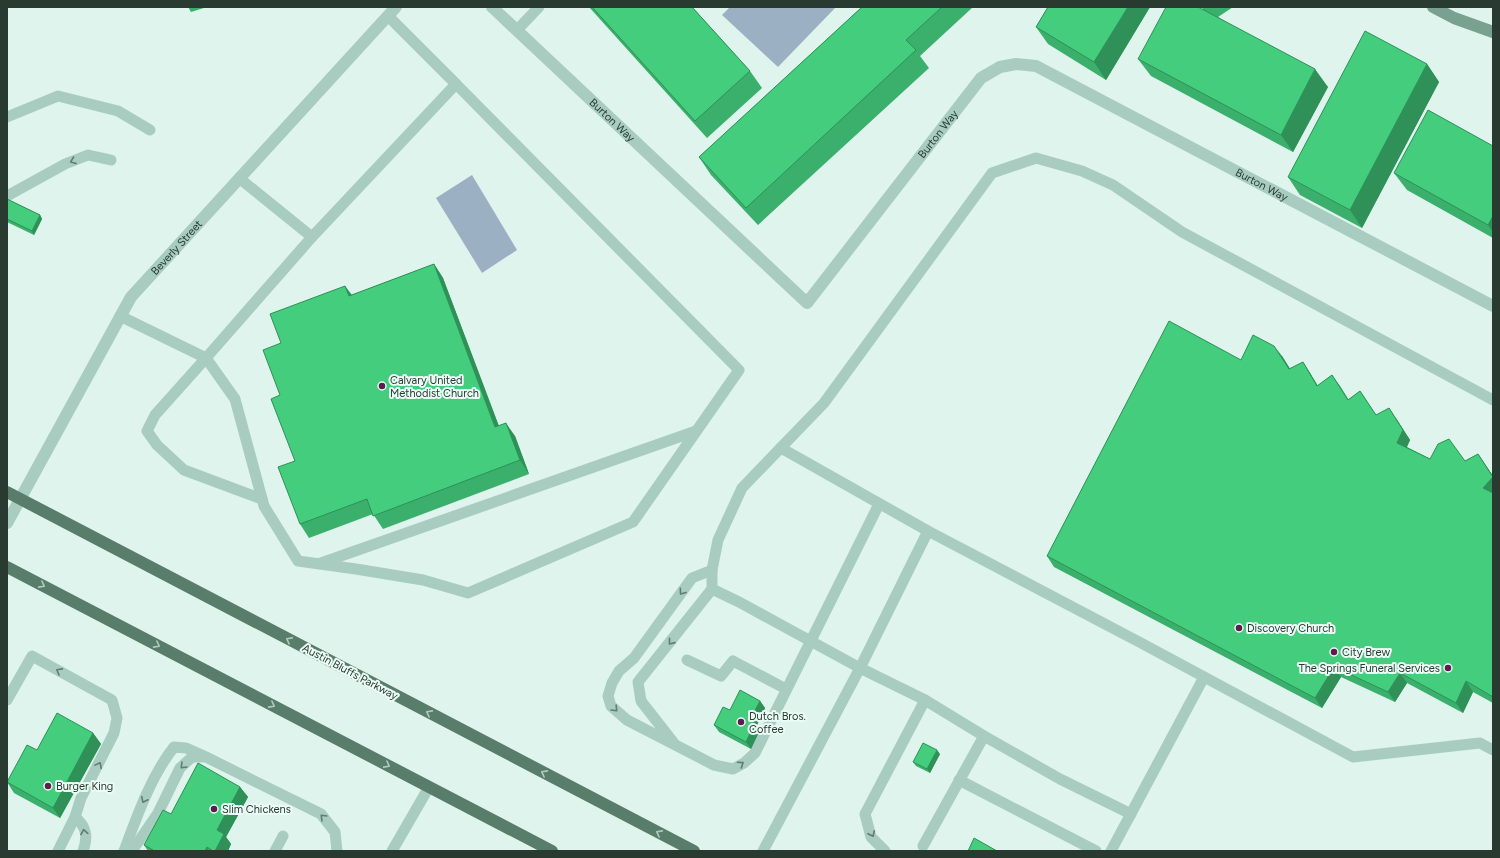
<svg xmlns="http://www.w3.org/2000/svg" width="1500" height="858" font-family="Figtree,sans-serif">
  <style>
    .green { fill: #9cb0c4 }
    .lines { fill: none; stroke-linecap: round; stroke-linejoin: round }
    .lane { stroke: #a8cdc0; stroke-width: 11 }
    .street { stroke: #a8cdc0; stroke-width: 12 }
    .secondary { stroke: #79a18f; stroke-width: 12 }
    .primary { stroke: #597d6b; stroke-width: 12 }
    .wall { fill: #3ab06c }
    .shaded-wall { fill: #2f9058 }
    .building { fill: #43cd7d; stroke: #2f9058 }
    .oneway { stroke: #627c71 }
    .oneway2 { stroke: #b1c9be }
    .poi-dot { fill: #5e1b4e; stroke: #ebfbf6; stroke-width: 1.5 }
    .labels { text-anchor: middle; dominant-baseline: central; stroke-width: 4; stroke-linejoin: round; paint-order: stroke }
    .street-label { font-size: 11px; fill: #293a31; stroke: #ebfbf6 }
    .poi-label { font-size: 11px; fill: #293a31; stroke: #ebfbf6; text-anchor: start }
  </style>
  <rect width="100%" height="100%" fill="#def4ed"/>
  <g class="green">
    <polygon points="730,7 836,7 778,67 722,15"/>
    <polygon points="472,175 517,250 482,273 436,198"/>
  </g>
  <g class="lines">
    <g class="lane">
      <polyline points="388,16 456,84"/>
      <polyline points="517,30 539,7"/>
      <polygon points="456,84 739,370 633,522 468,593 423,580 356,569 298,561 264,506 235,399 206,358 312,237"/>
      <polyline points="7,117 58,96 118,111 150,130"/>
      <polyline points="239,178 312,237"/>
      <polyline points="7,196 65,164 88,155 111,160"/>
      <polyline points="120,316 206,358 155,415 147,431 157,445 184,470 262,499"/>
      <polyline points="781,448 928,531"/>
      <polyline points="321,563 696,431"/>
      <polyline points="712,570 692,578 634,658 619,671 612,683 608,696 611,706 627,720 714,765 733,769 744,763 755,753 879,504"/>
      <polyline points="712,589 739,602 860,668 925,700 984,736 1060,779 1131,814"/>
      <polyline points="687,660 721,676 733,661 786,689"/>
      <polyline points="7,700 32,656 112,700 117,718 114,733 81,798 75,817 58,851"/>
      <polyline points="673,742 641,701 638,682 712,589 712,570 718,540 742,488 824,403 992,173 1036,158 1082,171 1113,185 1182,232 1493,400"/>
      <polyline points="959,780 1096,851"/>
      <path d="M75 817C87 827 88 837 83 851"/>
      <polyline points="923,846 984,736"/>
      <path d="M124 851C137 816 151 776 174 747L186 748 204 756"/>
      <polyline points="132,851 158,813 180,768 192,757 206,757 321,814 335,832 337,851"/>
      <polyline points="275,851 283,836"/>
      <polyline points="392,851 429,787"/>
      <polyline points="763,851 860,668 928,531 1143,644 1353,757 1480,743 1493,750"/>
      <polyline points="885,851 871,837 865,814 925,700"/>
      <polyline points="1111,851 1204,677"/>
    </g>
    <g class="street">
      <path id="s1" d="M492 7 807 303 981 78 1000 67 1016 64 1036 66 1493 306"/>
      <path id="s2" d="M7 523 131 297 396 7"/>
    </g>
    <polyline class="secondary" points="1433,7 1454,18 1493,32"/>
    <g class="primary">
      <polyline points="7,492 694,851"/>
      <polyline points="7,567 552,851"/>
    </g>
  </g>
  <g class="wall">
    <polygon points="188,7 207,7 191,12"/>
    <polygon points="589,7 692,7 750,71 762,88 707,138"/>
    <polygon points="862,7 973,7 920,56 929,68 758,225 711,175 699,157"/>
    <polygon points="1048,7 1150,7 1106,80 1048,44 1036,27"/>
    <polygon points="1201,7 1233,7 1218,17 1328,87 1293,152 1151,76 1138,59 1203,9"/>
    <polygon points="1427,64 1439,82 1362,228 1300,195 1288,177"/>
    <polygon points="1493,146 1493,238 1407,190 1394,173"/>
    <polygon points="7,199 40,215 42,219 34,235 7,222"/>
    <polygon points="434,264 443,278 499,426 515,436 529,474 383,529 373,514 309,538 300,524 295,461 280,395 281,343 345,286 352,295"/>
    <polygon points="1282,356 1290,369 1303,362 1310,373 1318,386 1332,375 1348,400 1360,391 1376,415 1396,418 1410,440 1407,447 1430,459 1465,461 1478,454 1493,476 1493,703 1473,692 1463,713 1407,683 1395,702 1341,677 1322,708 1054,567 1047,556 1241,360"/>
    <polygon points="760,701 765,708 757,725 760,730 751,749 719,732 714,725 730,710"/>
    <polygon points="93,733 101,744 60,818 14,793 7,782 37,750"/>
    <polygon points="940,754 930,773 916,766 913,762"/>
    <polygon points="240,787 248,797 226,837 231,844 228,851 148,851 144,845 171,814"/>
  </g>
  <g class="shaded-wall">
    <polygon points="1128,7 1150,7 1106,80 1094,62"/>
    <polygon points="1427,64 1439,82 1362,228 1350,210"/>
    <polygon points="1315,69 1328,87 1293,152 1281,135"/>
    <polygon points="40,215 42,219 34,235 32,231"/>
    <polygon points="1493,216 1493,232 1488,225"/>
    <polygon points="434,264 443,278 504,440 495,427"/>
    <polygon points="345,286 354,299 349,296"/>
    <polygon points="1274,346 1282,356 1297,380 1289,369"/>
    <polygon points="1303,362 1310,373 1324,397 1317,386"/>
    <polygon points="1332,375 1340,386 1355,410 1348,400"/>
    <polygon points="1389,408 1410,440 1404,453 1397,443"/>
    <polygon points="506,423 515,436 529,474 520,460"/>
    <polygon points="1478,454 1493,476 1493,496 1483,488"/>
    <polygon points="1334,667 1341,677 1322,708 1315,698"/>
    <polygon points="1400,673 1407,683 1395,702 1388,692"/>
    <polygon points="1466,681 1473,692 1463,713 1456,703"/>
    <polygon points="760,701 765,708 757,725 760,730 751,749 746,742 750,720"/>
    <polygon points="93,733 101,744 60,818 53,808"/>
    <polygon points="937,750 940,754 930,773 927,769"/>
    <polygon points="240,787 248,797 226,837 231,844 228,851 215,851 217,830"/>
    <polygon points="207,847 209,851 205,851"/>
  </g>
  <g class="building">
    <polygon points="592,7 692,7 750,71 695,121"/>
    <polygon points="862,7 942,7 906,40 916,50 746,208 699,157"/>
    <polygon points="1048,7 1128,7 1094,62 1036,27"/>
    <polygon points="1166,7 1198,7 1315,69 1281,135 1138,59"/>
    <polygon points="1365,31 1427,64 1350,210 1288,177"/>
    <polygon points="1428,110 1493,146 1493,216 1488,225 1394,173"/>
    <polygon points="7,199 40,215 32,231 7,219"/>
    <polygon points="434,264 495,427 506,423 520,460 373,516 367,499 300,524 278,467 295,461 271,399 280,395 263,350 281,343 270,314 345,286 349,296"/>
    <polygon points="1169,321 1241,360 1253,335 1274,346 1289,369 1303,362 1317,386 1332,375 1348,400 1360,391 1376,415 1389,408 1403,430 1397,443 1430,459 1438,444 1449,439 1465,461 1478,454 1493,477 1483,488 1493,493 1493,697 1466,681 1456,703 1400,673 1388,692 1334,667 1315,698 1047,556"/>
    <polygon points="740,690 760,701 750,720 755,723 746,742 714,725 723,707 730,710"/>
    <polygon points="57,713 93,733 53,808 7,782 27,745 37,750"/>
    <polygon points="923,743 937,750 927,769 913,762"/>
    <polygon points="198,763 240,787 217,830 224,834 215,851 213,851 207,847 205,851 152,851 153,850 144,845 163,810 171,814"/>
    <polygon points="974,838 997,851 968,851"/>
  </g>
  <defs><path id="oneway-chevron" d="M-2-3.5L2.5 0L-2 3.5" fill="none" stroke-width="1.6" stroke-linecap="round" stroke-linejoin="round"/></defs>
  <g class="oneway">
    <use href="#oneway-chevron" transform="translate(73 161) rotate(159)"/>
    <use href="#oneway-chevron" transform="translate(682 592) rotate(126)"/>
    <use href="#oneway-chevron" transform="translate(671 642) rotate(129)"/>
    <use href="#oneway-chevron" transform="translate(59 671) rotate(-151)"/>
    <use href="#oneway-chevron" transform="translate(615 709) rotate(46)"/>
    <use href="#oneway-chevron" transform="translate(741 764) rotate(-34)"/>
    <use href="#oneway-chevron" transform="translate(99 765) rotate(-62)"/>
    <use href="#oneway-chevron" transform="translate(183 766) rotate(135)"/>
    <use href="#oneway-chevron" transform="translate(144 800) rotate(116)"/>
    <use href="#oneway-chevron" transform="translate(323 817) rotate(-135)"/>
    <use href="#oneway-chevron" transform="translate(84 832) rotate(-101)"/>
    <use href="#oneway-chevron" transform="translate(872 834) rotate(65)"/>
  </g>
  <g class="oneway2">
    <use href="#oneway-chevron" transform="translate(42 585) rotate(28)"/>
    <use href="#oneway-chevron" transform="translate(289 640) rotate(-152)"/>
    <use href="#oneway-chevron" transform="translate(157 645) rotate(28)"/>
    <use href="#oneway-chevron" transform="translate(272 705) rotate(28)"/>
    <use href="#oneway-chevron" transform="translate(429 713) rotate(-152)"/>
    <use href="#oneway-chevron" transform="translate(387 765) rotate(28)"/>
    <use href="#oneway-chevron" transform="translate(544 773) rotate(-152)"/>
    <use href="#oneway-chevron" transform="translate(659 833) rotate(-152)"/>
  </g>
  <g class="poi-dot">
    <circle cx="382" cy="386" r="4"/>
    <circle cx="1239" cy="628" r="4"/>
    <circle cx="1334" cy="652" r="4"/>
    <circle cx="1448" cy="668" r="4"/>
    <circle cx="741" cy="722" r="4"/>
    <circle cx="48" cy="786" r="4"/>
    <circle cx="214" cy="809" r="4"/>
  </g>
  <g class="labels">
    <g class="street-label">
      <text stroke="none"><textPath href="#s1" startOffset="165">Burton Way</textPath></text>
      <text stroke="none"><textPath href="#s1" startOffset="646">Burton Way</textPath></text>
      <text stroke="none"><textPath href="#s1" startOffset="1030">Burton Way</textPath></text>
      <text stroke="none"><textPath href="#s2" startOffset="325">Beverly Street</textPath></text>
      <text transform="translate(350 672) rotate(28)">Austin Bluffs Parkway</text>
    </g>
    <g class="poi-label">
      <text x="390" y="380">Calvary United<tspan x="390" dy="13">Methodist Church</tspan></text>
      <text x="1247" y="628">Discovery Church</text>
      <text x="1342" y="652">City Brew</text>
      <text x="1440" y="668" text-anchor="end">The Springs Funeral Services</text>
      <text x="749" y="716">Dutch Bros.<tspan x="749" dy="13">Coffee</tspan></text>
      <text x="56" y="786">Burger King</text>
      <text x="222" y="809">Slim Chickens</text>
    </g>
  </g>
  <rect width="1500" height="858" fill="none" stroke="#293a31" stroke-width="16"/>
</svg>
